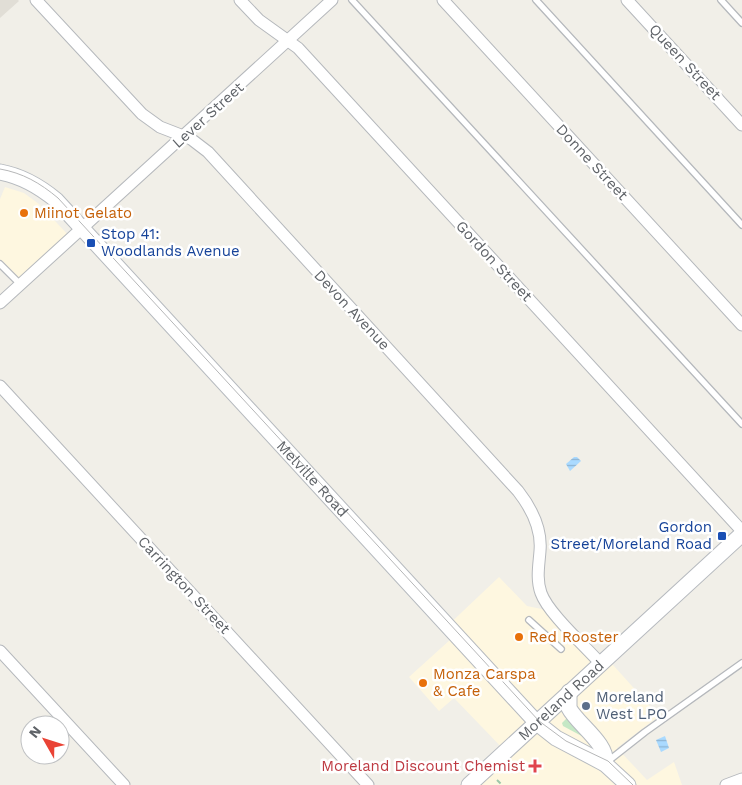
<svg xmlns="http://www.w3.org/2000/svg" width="742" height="785" font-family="'Work Sans',sans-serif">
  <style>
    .commercial { fill: #fef7e0 }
    .education { fill: #e1ded6 }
    .grass { fill: #c5e8c5 }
    .water { fill: url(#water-rules) }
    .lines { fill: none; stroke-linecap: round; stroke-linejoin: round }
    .service-casing { stroke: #b5b8bc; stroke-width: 8 }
    .minor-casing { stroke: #b5b8bc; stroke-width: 13 }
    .secondary-casing { stroke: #b6babf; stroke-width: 17 }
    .path { stroke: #9cc7a9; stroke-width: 2; stroke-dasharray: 5 2.5; stroke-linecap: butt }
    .service { stroke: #fff; stroke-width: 5.5 }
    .minor { stroke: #fff; stroke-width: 11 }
    .secondary { stroke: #fff; stroke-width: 15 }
    .tram { stroke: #b6b7b8; stroke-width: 1 }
    .food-dot { fill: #e8710a; stroke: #fff; stroke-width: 2 }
    .transit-dot { fill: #1a4fb4; stroke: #fff; stroke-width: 2 }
    .service-dot { fill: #5c6f8a; stroke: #fff; stroke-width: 2 }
    .health-dot { fill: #e0444e; stroke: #fff; stroke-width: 2 }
    .labels { text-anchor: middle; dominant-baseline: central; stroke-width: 5; stroke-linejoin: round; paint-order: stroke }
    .street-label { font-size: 15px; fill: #5f6368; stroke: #fff }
    .food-label { font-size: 15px; fill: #c56008; stroke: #fff; text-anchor: start }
    .transit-label { font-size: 15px; fill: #164399; stroke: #fff; text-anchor: start }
    .service-label { font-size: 15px; fill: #4e5e75; stroke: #fff; text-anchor: start }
    .health-label { font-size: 15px; fill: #be3a42; stroke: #fff; text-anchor: end }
  </style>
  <defs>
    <pattern id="water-rules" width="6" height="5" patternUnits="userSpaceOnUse" patternTransform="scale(1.25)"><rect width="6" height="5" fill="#aadaff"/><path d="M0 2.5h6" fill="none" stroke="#8eb4d2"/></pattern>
  </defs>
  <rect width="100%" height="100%" fill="#f1efe8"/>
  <g class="commercial">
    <polygon points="5,187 24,193 39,204 73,240 20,289 0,267 0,199"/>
    <polygon points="499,577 527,606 556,612 599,659 604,655 659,716 617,748 647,780 674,762 682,785 474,785 508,754 454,698 439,711 409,677 451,639 443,630"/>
  </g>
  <polygon class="education" points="0,0 18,0 19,1 0,18"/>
  <polygon class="grass" points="570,715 591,741 563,726 562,723"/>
  <g class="water">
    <polygon points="574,457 577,457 581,461 570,471 566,464"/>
    <polygon points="665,736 669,748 661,752 656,740"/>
  </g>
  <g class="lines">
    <g class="service-casing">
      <g id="service">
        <polyline points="352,0 742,424"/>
        <polyline points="536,0 742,225"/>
        <polyline points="721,0 742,23"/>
        <polyline points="0,264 20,284"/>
        <polyline points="529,620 561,649"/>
        <polyline points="607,762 645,732 742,663"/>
      </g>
    </g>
    <g class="minor-casing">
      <g id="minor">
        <path d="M36 0 142 114 160 127 191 139 208 152 518 491C532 509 542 529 540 551 539 565 536 579 541 593 548 613 585 646 600 663"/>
        <polyline points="240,0 259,20 298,48 742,531"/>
        <polyline points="443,0 742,325"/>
        <polyline points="627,0 742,125"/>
        <polyline points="0,303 332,0"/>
        <polyline points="0,386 368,785"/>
        <polyline points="0,651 124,785"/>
        <polyline points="726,785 742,779"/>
      </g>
    </g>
    <g class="secondary-casing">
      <g id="secondary">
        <path id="s1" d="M0 172C22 176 39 186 56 200L537 723 556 738 605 764 628 785"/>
        <path d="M569 692V708C577 724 609 744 605 764"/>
        <path id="s2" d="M469 785 742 534"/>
      </g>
    </g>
    <polyline class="path" points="497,780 502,785"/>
    <use href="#service" class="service"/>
    <use href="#minor" class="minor"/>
    <use href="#secondary" class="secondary"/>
    <path class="tram" d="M0 169C23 173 40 183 58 198L539 721 566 741 608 761 633 785"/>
  </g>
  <g class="food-dot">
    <circle cx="24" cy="213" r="5"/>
    <circle cx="519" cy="637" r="5"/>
    <circle cx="423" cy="683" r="5"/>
  </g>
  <g class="transit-dot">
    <rect x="86" y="238" width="10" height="10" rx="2.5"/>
    <rect x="717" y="531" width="10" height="10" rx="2.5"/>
  </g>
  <circle class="service-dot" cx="586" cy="706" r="5"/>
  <path class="health-dot" d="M532.5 758.5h5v5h5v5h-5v5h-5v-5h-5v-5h5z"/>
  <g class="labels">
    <g class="street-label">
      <text transform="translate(685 62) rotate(47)">Queen Street</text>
      <text transform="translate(208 115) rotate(-42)">Lever Street</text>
      <text transform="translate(592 162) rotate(47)">Donne Street</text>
      <text transform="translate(494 261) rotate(47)">Gordon Street</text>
      <text transform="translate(352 310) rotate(47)">Devon Avenue</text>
      <text stroke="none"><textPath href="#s1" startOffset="442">Melville Road</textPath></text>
      <text transform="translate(184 585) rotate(47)">Carrington Street</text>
      <text stroke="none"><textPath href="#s2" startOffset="125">Moreland Road</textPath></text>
    </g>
    <g class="food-label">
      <text x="34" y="213">Miinot Gelato</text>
      <text x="529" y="637">Red Rooster</text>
      <text x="433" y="674">Monza Carspa<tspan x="433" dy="17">&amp; Cafe</tspan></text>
    </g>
    <g class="transit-label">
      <text x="101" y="234">Stop 41:<tspan x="101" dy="17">Woodlands Avenue</tspan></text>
      <text x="712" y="527" text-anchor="end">Gordon<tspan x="712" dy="17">Street/Moreland Road</tspan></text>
    </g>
    <g class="service-label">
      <text x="596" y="697">Moreland<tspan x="596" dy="17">West LPO</tspan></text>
    </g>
    <g class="health-label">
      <text x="525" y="766">Moreland Discount Chemist</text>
    </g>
  </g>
  <g transform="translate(45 740) rotate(309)"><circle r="24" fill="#ffffff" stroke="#bfc1c3"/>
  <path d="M0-4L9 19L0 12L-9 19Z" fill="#ea4335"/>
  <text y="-8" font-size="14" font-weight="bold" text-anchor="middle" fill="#5f6368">N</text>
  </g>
</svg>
